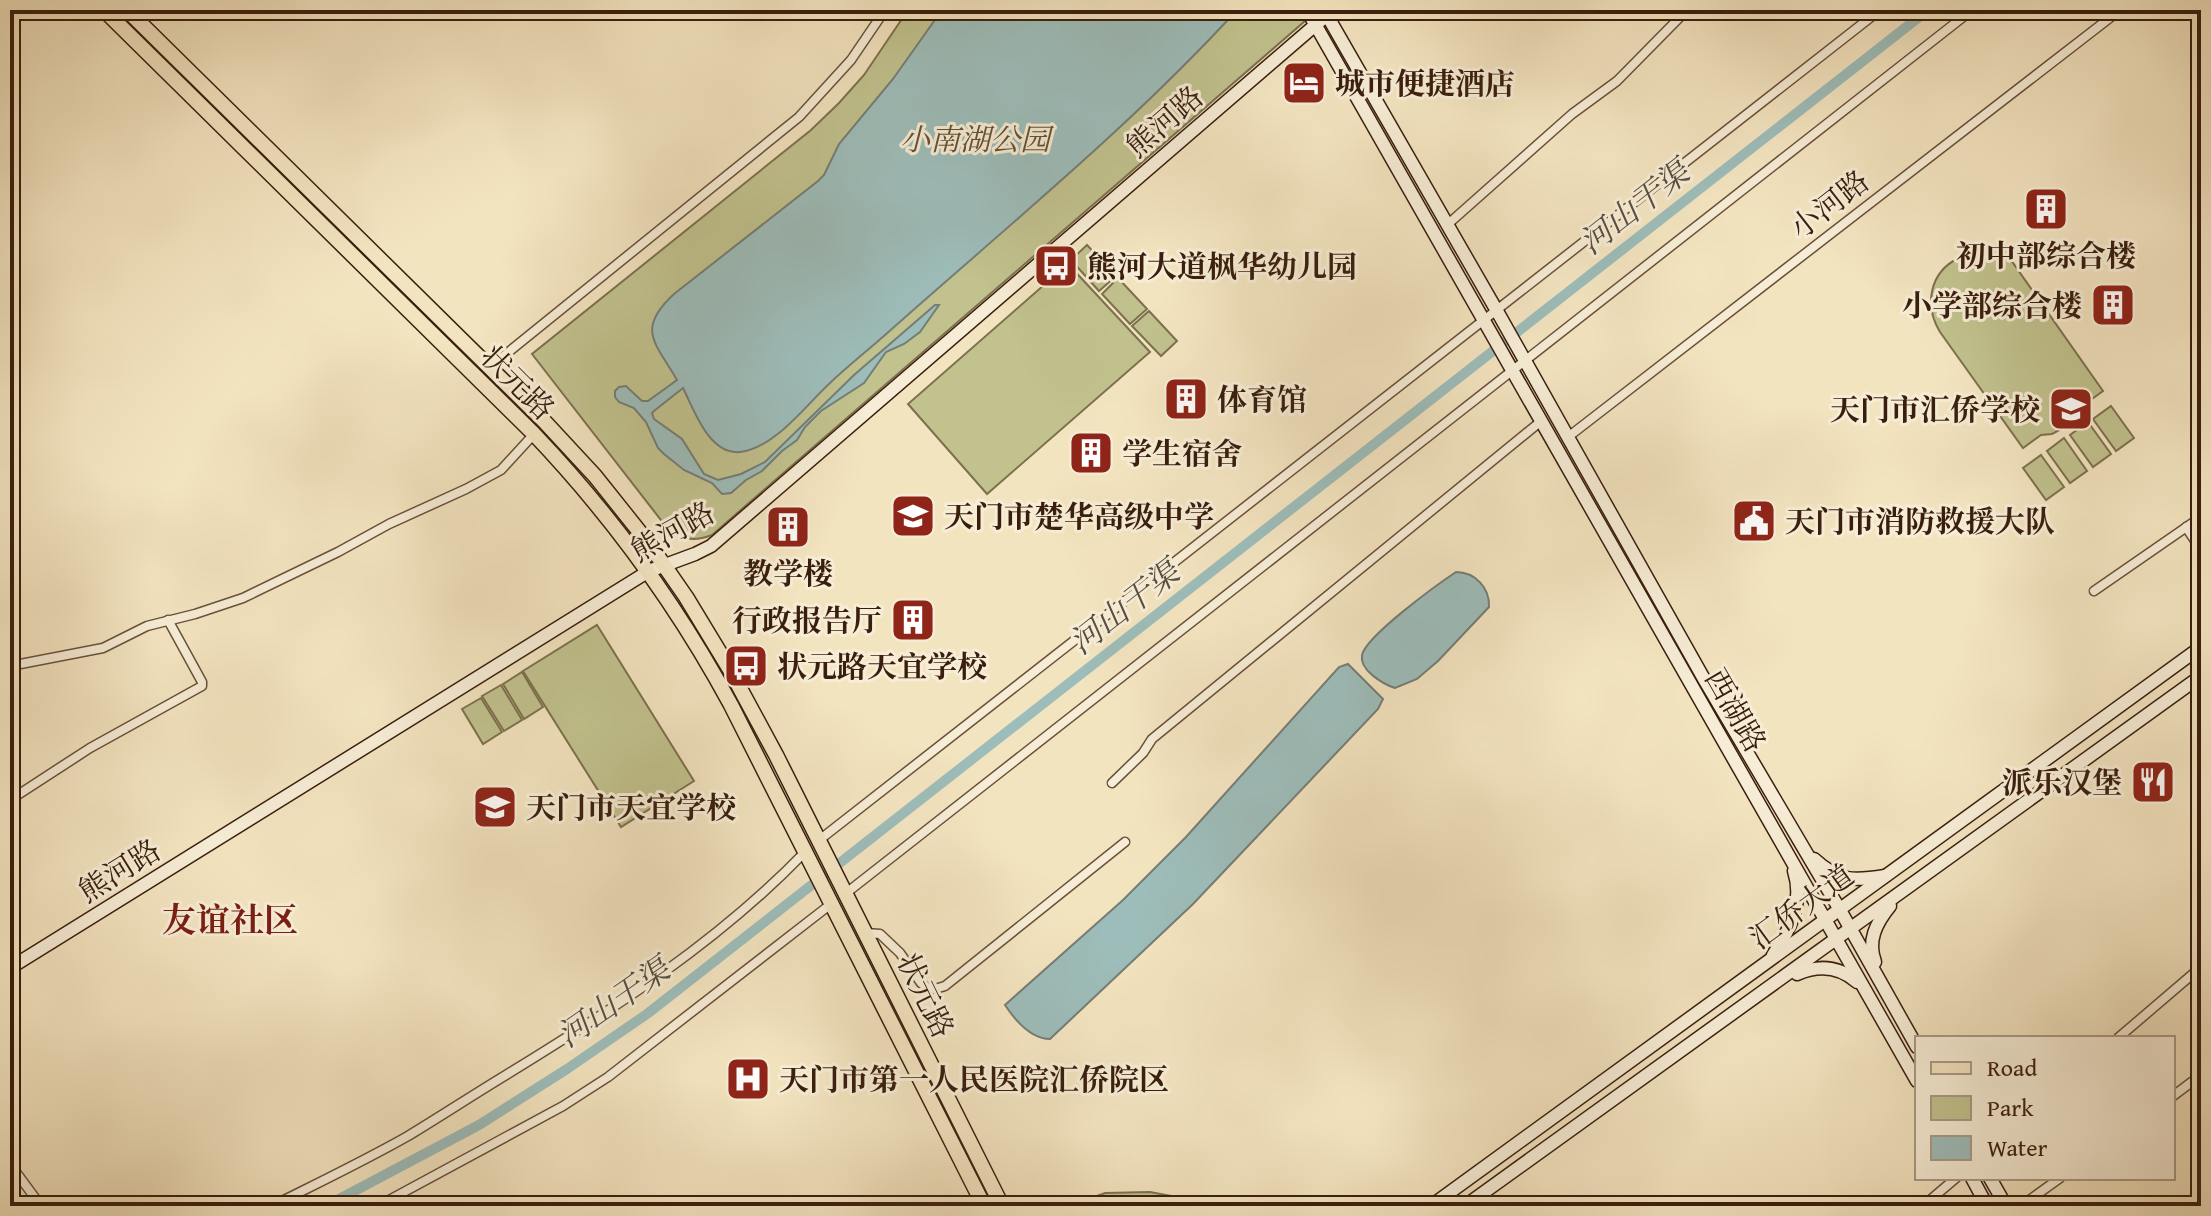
<svg xmlns="http://www.w3.org/2000/svg" width="2211" height="1216" font-family="'Gentium Book Plus','Noto Serif SC',serif">
  <style>
    .green { fill: #c1c28e; stroke: #7d704e; stroke-width: 2 }
    .water { fill: #9dbdba; stroke: #757d75; stroke-width: 2 }
    .lines { fill: none; stroke-linecap: round; stroke-linejoin: round }
    .canal { stroke: #9dbdba; stroke-width: 10 }
    .street-casing { stroke: #68503a; stroke-width: 11 }
    .secondary-casing { stroke: #391e0e; stroke-width: 15 }
    .primary-casing { stroke: #391e0e; stroke-width: 17 }
    .street { stroke: #f7edd6; stroke-width: 8 }
    .secondary { stroke: #f7edd6; stroke-width: 12 }
    .primary { stroke: #f3e4c0; stroke-width: 14 }
    .labels { text-anchor: middle; dominant-baseline: central; stroke-width: 6; stroke-linejoin: round; paint-order: stroke }
    .poi-label { font-size: 30px; font-weight: bold; fill: #391e0e; stroke: #f7edd6; text-anchor: start }
    .street-label { font-size: 30px; fill: #391e0e; stroke: #f7edd6 }
    .park-label { font-size: 30px; font-style: italic; fill: #624f34; stroke: #f7edd6 }
    .water-label { font-size: 32px; font-style: italic; fill: #574e42; stroke: #f7edd6 }
    .quarter-label { font-size: 34px; font-weight: bold; fill: #7a1f14; stroke: #f7edd6 }
  </style>
  <rect width="100%" height="100%" fill="#f3e4c0"/>
  <filter id="stains"><feTurbulence type="fractalNoise" baseFrequency=".0025" numOctaves="4"/><feColorMatrix values="0 0 0 0 .2 0 0 0 0 .09 0 0 0 0 .02 0 0 0 .5 -.17"/></filter>
  <radialGradient id="worn" r=".72"><stop offset=".6" stop-color="#630" stop-opacity="0"/><stop offset="1" stop-color="#630" stop-opacity=".3"/></radialGradient>
  <g class="green">
    <path d="M908 10H1299L1305 21 712 535C691 543 681 539 664 524L532 354 811 130 839 103 864 75Z"/>
    <path d="M1999 243 2103 391 2085 404 2076 419 2069 425 2052 434 2041 435 2023 448 1940 332C1924 306 1929 272 1959 258 1967 254 1975 256 1983 254 1988 252 1995 246 1999 243Z"/>
    <polygon points="1087,245 1116,276 1099,291 1071,260"/>
    <polygon points="1068,264 1150,352 987,494 908,404"/>
    <polygon points="1118,278 1147,309 1130,324 1102,294"/>
    <polygon points="1149,311 1177,341 1161,356 1132,326"/>
    <polygon points="2111,406 2134,438 2116,451 2093,419"/>
    <polygon points="2088,422 2111,454 2093,467 2070,435"/>
    <polygon points="2064,438 2087,471 2070,483 2047,451"/>
    <polygon points="2041,455 2064,487 2046,500 2023,468"/>
    <polygon points="597,625 694,781 621,827 523,671"/>
    <polygon points="522,672 543,707 524,719 503,684"/>
    <polygon points="501,685 522,720 504,731 482,696"/>
    <polygon points="481,698 502,732 483,744 462,709"/>
    <polygon points="1150,1192 1187,1199 1201,1206 1069,1206 1105,1193"/>
  </g>
  <g class="water">
    <path d="M942 10H1237C1129 128 1004 229 885 335 867 351 848 366 830 383 806 405 775 448 740 452 709 455 694 410 683 388L654 411 652 413 654 419 682 439 704 474 718 480 741 474 765 462 854 375 935 305H939L920 332 904 344 886 352 864 383 821 411 805 427 797 440 782 451 762 471 746 480 731 493 722 494 712 483 684 470 664 454 658 448 646 422 634 408 619 402 615 397V391L619 387 626 386 642 401H648L677 380C656 343 635 330 674 294L818 181 824 175 839 144 893 79Z"/>
    <path d="M1456 572C1475 572 1490 588 1489 607L1438 661 1417 679 1395 688C1383 684 1359 670 1362 655 1366 636 1438 584 1456 572Z"/>
    <path d="M1348 664 1383 699 1378 709 1193 904 1050 1039C1031 1039 1015 1020 1005 1005L1123 900 1186 837 1339 667Z"/>
  </g>
  <g class="lines">
    <polyline class="canal" points="326,1206 479,1125 567,1069 647,1014 1928,10"/>
    <g class="street-casing">
      <g id="street">
        <polyline points="1447,225 1572,114 1617,81 1687,10"/>
        <polyline points="490,367 799,117 851,60 885,10"/>
        <polyline points="1568,437 2120,10"/>
        <polyline points="2186,527 2201,550"/>
        <polyline points="2094,591 2201,517"/>
        <polyline points="10,666 103,648 147,626 195,614 243,598 338,552 389,524 466,489 501,470 534,434"/>
        <polyline points="1112,783 1143,753 1152,739 1540,422"/>
        <polyline points="10,800 90,748 202,686 202,682 168,620"/>
        <polyline points="818,841 1880,10"/>
        <polyline points="845,894 1972,10"/>
        <polyline points="866,933 880,934 900,953 921,983 926,987 935,989 945,986 1125,842"/>
        <polyline points="2118,1038 2201,967"/>
        <polyline points="2173,1096 2201,1075"/>
        <polyline points="10,1164 41,1206"/>
        <path d="M272 1206C318 1183 364 1161 408 1136 441 1116 473 1095 506 1075 612 1010 717 943 804 853"/>
        <polyline points="378,1206 563,1106 608,1077 831,904"/>
        <polyline points="1923,1206 1956,1178"/>
        <polyline points="2021,1206 2060,1178"/>
      </g>
    </g>
    <g class="secondary-casing">
      <g id="secondary">
        <polyline points="1307,10 1917,1081"/>
        <polyline points="1324,10 1497,311 1704,679 1840,910 1917,1047"/>
        <path d="M1814 859C1839 882 1854 881 1885 876"/>
        <path d="M1773 955C1790 930 1804 902 1794 871"/>
        <path d="M1875 962C1867 941 1876 923 1890 906"/>
        <polyline points="10,968 649,571 695,554 711,546 1327,15"/>
        <path d="M1797 974C1818 965 1839 966 1857 982"/>
        <polyline points="1972,1178 1987,1206"/>
        <polyline points="1990,1178 2006,1206"/>
        <polyline points="1431,1206 2201,647"/>
        <polyline points="1465,1206 2201,676"/>
      </g>
    </g>
    <g class="primary-casing">
      <g id="primary">
        <path d="M104 10 534 434C612 516 677 605 731 705L984 1206"/>
        <polyline points="127,10 544,421 595,476 650,545 686,597 729,668 776,755 1002,1206"/>
      </g>
    </g>
    <use href="#street" class="street"/>
    <use href="#secondary" class="secondary"/>
    <use href="#primary" class="primary"/>
  </g>
  <defs>
    <g id="hotel-square" transform="scale(2.3)"><rect x="-9" y="-9" width="18" height="18" rx="4" fill="#8f2418" stroke="#f7edd6"/><path d="M-6-4.5h1.5V1H6V5H4.5V3h-9V5H-6ZM-4 0a1.8 1.8 0 1 1 3.6 0ZM.5 0V-2.5h3Q6-2.5 6 0Z" fill="#fff"/></g>
    <g id="building-square" transform="scale(2.3)"><rect x="-9" y="-9" width="18" height="18" rx="4" fill="#8f2418" stroke="#f7edd6"/><path d="M-4-6H4V6H1V3H-1V6H-4ZM-2.5-4.3h1.7v1.8h-1.7ZM.8-4.3h1.7v1.8H.8ZM-2.5-1h1.7V.8h-1.7ZM.8-1h1.7V.8H.8Z" fill="#fff"/></g>
    <g id="bus-square" transform="scale(2.3)"><rect x="-9" y="-9" width="18" height="18" rx="4" fill="#8f2418" stroke="#f7edd6"/><path d="M-5-6H5V4H4V6H2V4H-2V6H-4V4H-5ZM-3.5-4V0h7V-4ZM-3.5 1.2v1.5H-2V1.2ZM2 1.2v1.5H3.5V1.2Z" fill="#fff"/></g>
    <g id="school-square" transform="scale(2.3)"><rect x="-9" y="-9" width="18" height="18" rx="4" fill="#8f2418" stroke="#f7edd6"/><path d="M0-5L7-2L0 1L-7-2ZM-4 1L0 2.5L4 1V4Q0 6-4 4Z" fill="#fff"/></g>
    <g id="civic-square" transform="scale(2.3)"><rect x="-9" y="-9" width="18" height="18" rx="4" fill="#8f2418" stroke="#f7edd6"/><path d="M-.6-6.5H3V-4.5H.6V-3L4-1V1h2V6H-6V1h2V-1L-.6-3ZM-1.2 2.5V6h2.4V2.5Z" fill="#fff"/></g>
    <g id="restaurant-square" transform="scale(2.3)"><rect x="-9" y="-9" width="18" height="18" rx="4" fill="#8f2418" stroke="#f7edd6"/><path d="M-5-6h1v4h1v-4h1v4h1v-4h1v5L-1.5 .5V6h-2V.5L-5-1ZM5-6V6H3V1.5H1.5Q1.5-4 5-6Z" fill="#fff"/></g>
    <g id="hospital-square" transform="scale(2.3)"><rect x="-9" y="-9" width="18" height="18" rx="4" fill="#8f2418" stroke="#f7edd6"/><path d="M-5-5h3v3.5h4V-5h3V5h-3V1.5h-4V5h-3Z" fill="#fff"/></g>
  </defs>
  <g fill-rule="evenodd">
    <use href="#hotel-square" x="1304" y="83"/>
    <use href="#building-square" x="2046" y="209"/>
    <use href="#bus-square" x="1056" y="266"/>
    <use href="#building-square" x="2113" y="305"/>
    <use href="#building-square" x="1186" y="399"/>
    <use href="#school-square" x="2071" y="409"/>
    <use href="#building-square" x="1091" y="453"/>
    <use href="#school-square" x="913" y="516"/>
    <use href="#civic-square" x="1754" y="521"/>
    <use href="#building-square" x="788" y="527"/>
    <use href="#building-square" x="913" y="620"/>
    <use href="#bus-square" x="746" y="666"/>
    <use href="#restaurant-square" x="2153" y="782"/>
    <use href="#school-square" x="495" y="807"/>
    <use href="#hospital-square" x="748" y="1079"/>
  </g>
  <g class="labels">
    <g class="poi-label">
      <text x="1335" y="83">城市便捷酒店</text>
      <text x="2046" y="255" text-anchor="middle">初中部综合楼</text>
      <text x="1087" y="266">熊河大道枫华幼儿园</text>
      <text x="2082" y="305" text-anchor="end">小学部综合楼</text>
      <text x="1217" y="399">体育馆</text>
      <text x="2040" y="409" text-anchor="end">天门市汇侨学校</text>
      <text x="1122" y="453">学生宿舍</text>
      <text x="944" y="516">天门市楚华高级中学</text>
      <text x="1785" y="521">天门市消防救援大队</text>
      <text x="788" y="573" text-anchor="middle">教学楼</text>
      <text x="882" y="620" text-anchor="end">行政报告厅</text>
      <text x="777" y="666">状元路天宜学校</text>
      <text x="2122" y="782" text-anchor="end">派乐汉堡</text>
      <text x="526" y="807">天门市天宜学校</text>
      <text x="779" y="1079">天门市第一人民医院汇侨院区</text>
    </g>
    <g class="street-label">
      <text transform="translate(1164 121) rotate(-41)">熊河路</text>
      <text transform="translate(1829 204) rotate(-38)">小河路</text>
      <text transform="translate(518 382) rotate(45)">状元路</text>
      <text transform="translate(672 531) rotate(-29)">熊河路</text>
      <text transform="translate(1736 710) rotate(60)">西湖路</text>
      <text transform="translate(119 870) rotate(-32)">熊河路</text>
      <text transform="translate(1801 906) rotate(-36)">汇侨大道</text>
      <text transform="translate(926 995) rotate(64)">状元路</text>
    </g>
    <g class="park-label">
      <text x="975" y="139">小南湖公园</text>
    </g>
    <g class="water-label">
      <text transform="translate(1634 207) rotate(-38)">河山干渠</text>
      <text transform="translate(1124 607) rotate(-38)">河山干渠</text>
      <text transform="translate(613 1002) rotate(-35)">河山干渠</text>
    </g>
    <g class="quarter-label">
      <text x="230" y="919">友谊社区</text>
    </g>
  </g>
  <rect width="2211" height="1216" fill="none" stroke="#f3e4c0" stroke-width="40"/>
  <rect x="12" y="12" width="2187" height="1192" fill="none" stroke="#391e0e" stroke-width="4"/>
  <rect x="20" y="20" width="2171" height="1176" fill="none" stroke="#391e0e" stroke-width="2"/>
  <rect x="1915" y="1036" width="260" height="144" fill="#f7edd6" stroke="#ab9a86" stroke-width="2"/>
  <rect x="1931" y="1062" width="40" height="12" fill="#f3e4c0" stroke="#ab9a86" stroke-width="2"/>
  <text x="1987" y="1076" font-size="24" fill="#391e0e">Road</text>
  <rect x="1931" y="1096" width="40" height="24" fill="#c1c28e" stroke="#ab9a86" stroke-width="2"/>
  <text x="1987" y="1116" font-size="24" fill="#391e0e">Park</text>
  <rect x="1931" y="1136" width="40" height="24" fill="#9dbdba" stroke="#ab9a86" stroke-width="2"/>
  <text x="1987" y="1156" font-size="24" fill="#391e0e">Water</text>
  <rect width="100%" height="100%" filter="url(#stains)"/>
  <rect width="100%" height="100%" fill="url(#worn)"/>
</svg>
